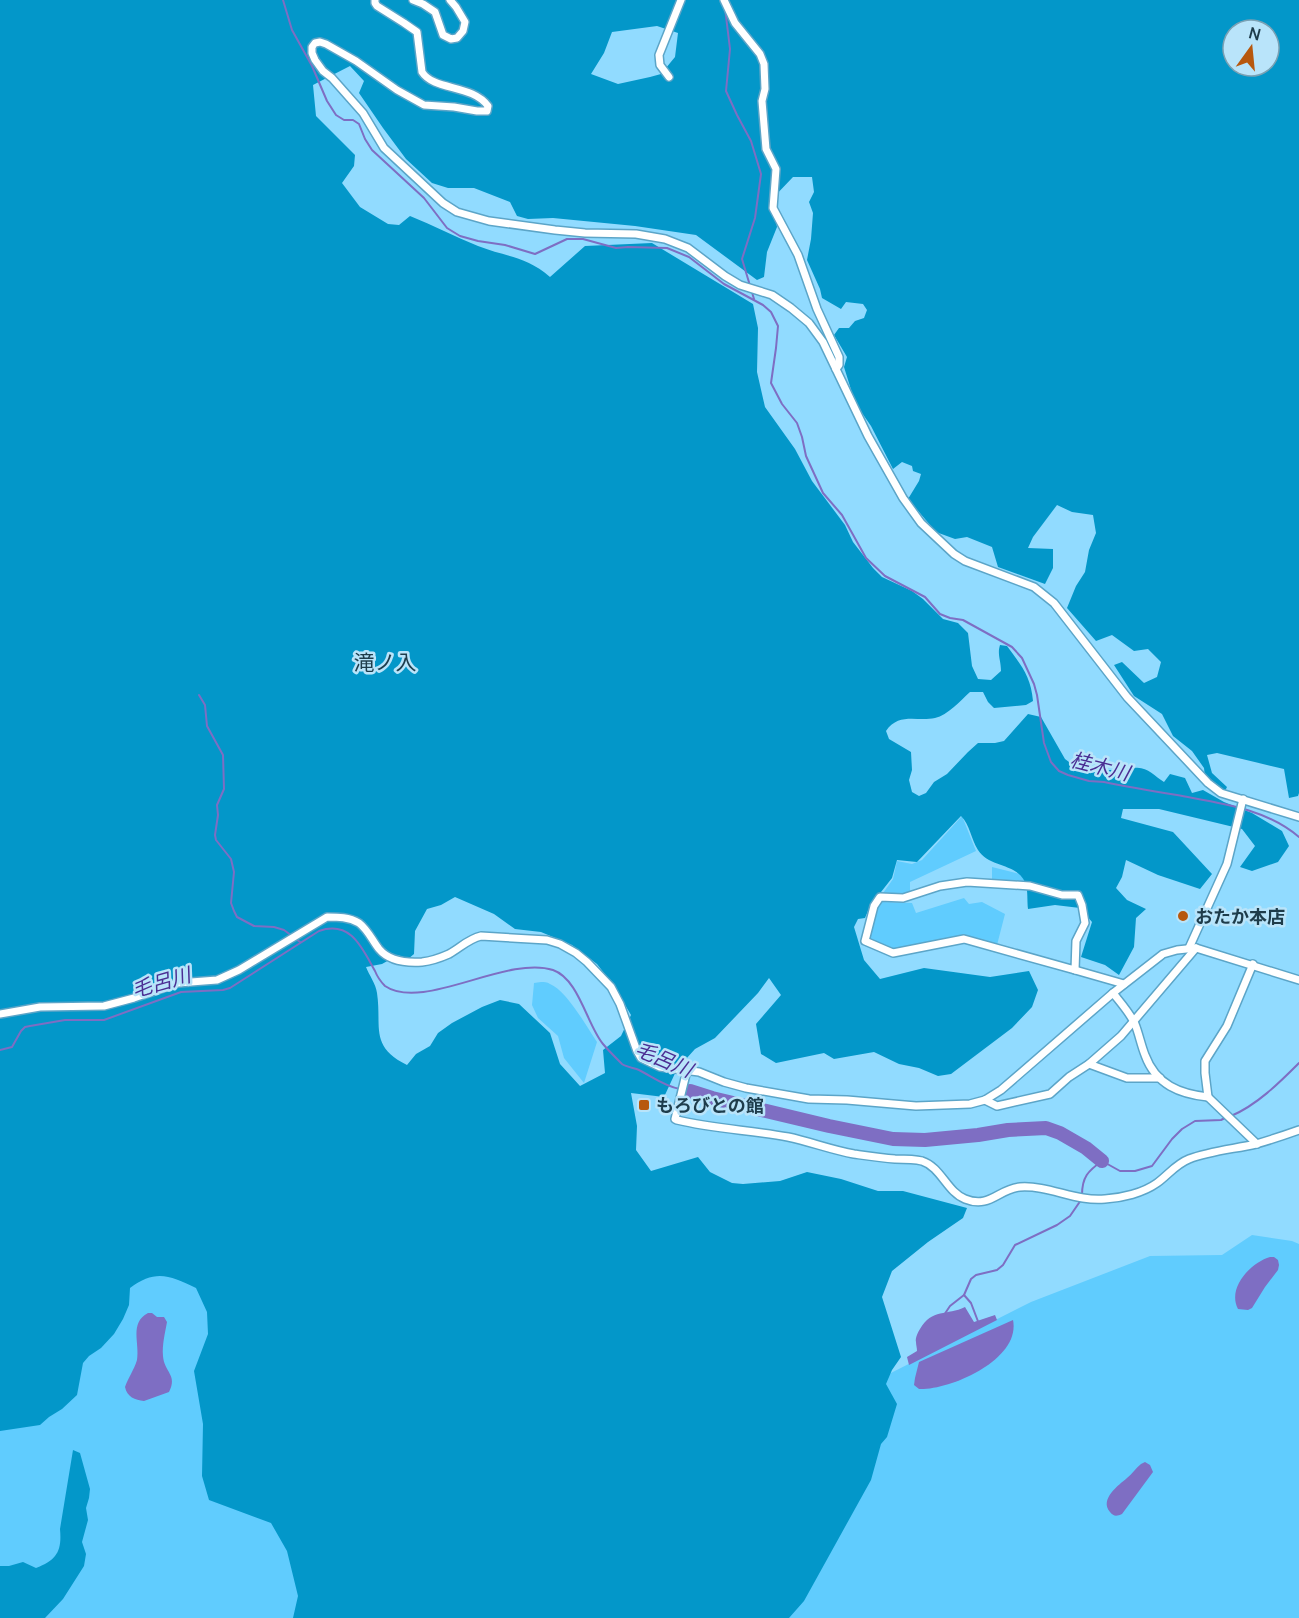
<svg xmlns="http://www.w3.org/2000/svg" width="1299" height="1618" font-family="Manrope,'Noto Sans JP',sans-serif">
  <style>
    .green { fill: #60ccfe }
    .forest { fill: #0397c9; fill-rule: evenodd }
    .water { fill: #7e6ec3 }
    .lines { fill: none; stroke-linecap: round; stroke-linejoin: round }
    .stream { stroke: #7e6ec3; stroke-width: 2 }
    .river { stroke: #7e6ec3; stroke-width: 14 }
    .street-casing { stroke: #5ca5c8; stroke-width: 10 }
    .street { stroke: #fff; stroke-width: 7 }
    .poi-dot { fill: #b7580e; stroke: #b9e4fa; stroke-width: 2 }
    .labels { text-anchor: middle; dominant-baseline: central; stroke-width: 5; stroke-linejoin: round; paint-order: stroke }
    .poi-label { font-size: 18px; font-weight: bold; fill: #1e3c4b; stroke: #b9e4fa; text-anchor: start }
    .water-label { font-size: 20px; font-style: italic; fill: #4b2e93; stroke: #b9e4fa }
    .quarter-label { font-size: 21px; fill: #1e3c4b; stroke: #b9e4fa }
  </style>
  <rect width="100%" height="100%" fill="#91dbff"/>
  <g class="green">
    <polygon points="962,816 976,851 910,882 910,895 881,896 893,879 897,861 912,864 922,860"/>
    <polygon points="992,867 1024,875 1024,884 992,883"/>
    <polygon points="964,898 969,904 982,902 1005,914 997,945 964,935 894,950 868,940 877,907 882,902 912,903 916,913"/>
    <path d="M541 982C544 982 547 982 550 984 566 990 587 1027 597 1042L584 1083 564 1058 558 1036 538 1018 532 1005 534 983Z"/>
    <polygon points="1252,1235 1292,1241 1299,1244 1299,1618 767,1618 885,1376 1031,1302 1150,1256 1222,1255"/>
    <polygon points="162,1267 201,1277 276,1518 319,1618 0,1618 0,1416 98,1286"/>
  </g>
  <g class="forest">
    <path d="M0 0H1299V793L1298 796 1289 798 1284 769 1217 753 1207 755 1212 773 1227 787 1225 791 1205 777 1204 768 1192 751 1173 736 1162 714 1134 696 1114 665 1122 662 1144 683 1157 677 1161 662 1148 649 1134 651 1112 635 1096 641 1067 608 1076 586 1085 572 1089 550 1096 533 1093 515 1072 512 1057 505 1033 537 1028 548 1053 549V568L1045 584 998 567 992 547 967 537 955 539 936 532 908 499 919 481 921 474 913 471 912 466 902 462 893 469 871 426 862 413 853 396 844 367 847 357 834 335 839 328H849L855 321 864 318 867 310 863 304 846 302 841 309 822 298 820 289 807 260 811 239 813 213 809 202 814 192 812 177H793L772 199 777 227 767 252 764 277 757 280 696 235 635 226 553 218 528 219 517 216 510 202 474 188H448L432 183 406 159 383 128 359 93 364 81 350 66 313 85 316 116 355 155 354 166 342 183 360 207 388 224 399 225 410 216C433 225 455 237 478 246 506 257 526 256 550 277L585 246 652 243 753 304 758 328 757 372 765 407 795 449 812 481 845 525 853 542 873 568 882 577 912 591 923 599 943 619 958 623 968 633 972 666 978 679 991 680 1001 671C1001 660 997 655 1000 645L1007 646C1021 665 1031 676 1033 701L1026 705 994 708 988 702 983 692H970C960 701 948 715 935 718 917 722 899 712 886 731L889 739 911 752 912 770 909 780 912 792 919 796 926 793 934 782 947 774 968 752 978 743H995L1004 741 1028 714 1041 717 1065 759 1077 768 1092 770H1119L1124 774 1131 771 1134 768C1147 766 1154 776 1164 782L1170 774 1185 778 1192 793 1203 790 1224 802 1252 813 1282 831 1289 846 1278 862 1252 871 1240 867 1255 846 1242 829 1159 809H1123L1121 818 1173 832 1212 874 1200 889 1158 875 1126 860 1122 877 1116 888 1127 900 1146 909 1136 918 1134 947 1119 975 1105 965 1081 957 1092 922 1080 908 1055 905 1028 909C1027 901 1028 892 1026 885 1019 862 990 869 978 850 971 839 970 825 961 816L917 862 897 860 892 878 870 906 865 918 858 919 854 927 864 960 880 979 924 968 990 977 1029 971 1038 990 1032 1007 1012 1028 951 1074 938 1076 919 1068 899 1064 874 1052 834 1059 824 1053 776 1063 761 1054 756 1024 781 995 769 978 758 993 715 1038 695 1049 677 1069 664 1097 631 1093 637 1126 636 1150 651 1171 698 1157 710 1172 732 1183 743 1184 780 1181 807 1172 841 1179 878 1191H903L967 1208 963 1218 928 1242 892 1271 882 1297 901 1357 892 1370 886 1384 897 1404 887 1437 881 1444 871 1480 804 1601 789 1618H293L298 1596 287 1551 271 1523 209 1500 202 1476 203 1424 194 1371 208 1334 207 1312 196 1288C170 1275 155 1269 130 1288L129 1305 123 1319 114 1334 101 1348 89 1356 83 1363 77 1395 62 1409 49 1417 40 1425 0 1431ZM657 26 678 33 675 57 661 74 650 77 618 84 591 74 604 53 612 32ZM1233 30H1269V66H1233ZM455 897 494 914 515 929 541 932 572 945 597 964 614 986 631 1015 621 1036 603 1050 605 1073 580 1086 560 1064 550 1033 519 1004 500 1000 482 1007 452 1023 438 1033 430 1046 416 1054 407 1065C369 1046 382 1027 377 993 376 984 369 975 366 967L382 964 398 955 408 959 414 954 415 931 427 909 441 905Z"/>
    <path d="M73 1450 80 1453 90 1489 89 1498 86 1508 88 1520 82 1542 86 1554 84 1566 63 1599 45 1618H0V1566H9L23 1562 36 1568C57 1560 62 1551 60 1529Z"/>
  </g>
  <g class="water">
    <path d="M1270 1257H1274L1278 1260 1279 1265 1278 1270 1265 1287 1252 1308 1248 1310 1238 1309C1227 1288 1250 1263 1270 1257Z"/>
    <path d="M965 1307 974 1322 995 1315 997 1320 909 1365 907 1357 917 1351C917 1348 916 1345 916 1342 915 1338 918 1332 920 1329 932 1308 947 1316 965 1307Z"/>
    <path d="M148 1313H152L157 1317H164L167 1322C165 1333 162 1345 163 1356 164 1372 178 1375 169 1392L144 1401C135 1400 127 1397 125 1387 128 1378 134 1370 137 1360 140 1343 129 1323 148 1313Z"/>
    <path d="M1013 1320C1021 1359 951 1390 919 1389L914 1385 915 1378 919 1362Z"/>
    <path d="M1145 1462 1150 1465 1153 1472 1122 1514C1117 1516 1114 1517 1110 1512 1099 1499 1119 1485 1127 1478 1132 1474 1136 1468 1141 1464Z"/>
  </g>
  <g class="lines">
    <g class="stream">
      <path d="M283 0 292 30 312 66 327 101 336 115 344 120H353L359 124 365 139 372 150 424 198 447 228 460 236 478 241 505 245 535 254 567 239H583L616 248 628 247 667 248 689 257 724 284 763 305 771 312 778 326 776 348 771 383 782 404 797 423 802 437 806 456 823 493 842 515 866 558 885 576 925 597 940 614 950 618 963 620 1012 647 1022 658 1034 684 1037 695 1044 743 1051 762 1059 771 1068 775 1089 781 1104 782C1128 787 1152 791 1177 795 1219 803 1265 808 1299 837"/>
      <polyline points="725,8 730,49 726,91 737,115 751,141 761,174 755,218 742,259 754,299"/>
      <polyline points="199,695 205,705 207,726 223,755 224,789 217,805 218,815 215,835 216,840 231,859 234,872 231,903 234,911 237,917 254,926 274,927 284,930 300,942"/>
      <path d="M0 1050 12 1047 21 1031 25 1027 30 1026 65 1020H104L181 992 223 990 230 988 319 931C351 920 362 948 375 971 377 976 381 982 385 986 423 1012 506 955 553 970 579 979 587 1025 603 1044 608 1050 617 1059 622 1064 626 1067 634 1068 639 1070 653 1077 664 1086 680 1089"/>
      <path d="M1231 1116C1257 1105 1279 1083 1299 1063"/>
      <path d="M1082 1195C1082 1177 1088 1171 1102 1161L1120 1171H1135L1152 1166 1172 1139 1182 1129 1195 1121 1221 1120 1225 1118"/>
      <polyline points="964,1295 971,1303 979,1324"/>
      <polyline points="944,1315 950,1306 964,1295 971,1279 976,1275 997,1270 1003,1265 1015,1245 1057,1225 1070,1216 1081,1200"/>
    </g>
    <polyline class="river" points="690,1091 712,1098 829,1126 893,1139 925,1140 978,1135 1008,1130 1046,1128 1060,1133 1086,1148 1102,1161"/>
    <g class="street-casing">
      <g id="street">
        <path d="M375 0V3L377 6 404 23 417 32 422 72C434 91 472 84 488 106L487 111H477L454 107 424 105 397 90 356 61 326 44 320 42 315 43 312 47V53L315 60 323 71 332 78 363 113 384 148 443 203 457 212 489 221 555 230 585 233 636 234 665 239 688 248 725 276 740 285 772 295 791 308 809 323 823 342 868 436 903 498 921 523 954 554 965 561 1034 587 1054 603 1127 697 1208 783 1221 793 1299 817"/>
        <polyline points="413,0 423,4 435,12 443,35 451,39 457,38 463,31 465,22 456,7 450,0"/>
        <polyline points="724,0 735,23 760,54 764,64 765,89 762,101 766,149 776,169 773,208 798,255 817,309 839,357 839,365 836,369"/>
        <polyline points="669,77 660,65 659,55 681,0"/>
        <polygon points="967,882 1030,886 1062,895 1078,895 1082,905 1085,923 1076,941 1075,970 964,939 893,953 865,941 874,906 880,897 903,898 940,886"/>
        <polyline points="1189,948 1227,864 1243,799"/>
        <polyline points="1253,964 1227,1026 1205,1061 1205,1073 1208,1097 1257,1144"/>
        <polyline points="1075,970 1124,984"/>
        <path d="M1113 993C1120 1002 1130 1013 1135 1024 1139 1034 1141 1045 1145 1055 1156 1085 1180 1094 1208 1097"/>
        <path d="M0 1014 40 1007 104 1006 134 998 178 983 217 980 239 970 327 917C338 917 349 917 359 923 368 930 372 940 379 949 389 961 407 963 422 962 431 961 440 958 449 954 460 948 468 939 481 936L547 940 560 944 576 953 587 962 611 987 620 1004 637 1051 641 1058 660 1067 699 1072 724 1082 746 1088 809 1099 847 1100 916 1106 970 1104 985 1100 1001 1090 1113 993 1163 954 1177 950 1196 948 1299 980"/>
        <polyline points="1089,1064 1127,1078 1160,1078"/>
        <path d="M687 1070 675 1119 677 1120C714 1129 751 1130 788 1137 811 1142 832 1150 854 1154 868 1156 881 1158 895 1159 904 1159 914 1159 922 1161 941 1167 947 1192 965 1199 990 1209 998 1189 1020 1187 1049 1185 1076 1202 1105 1199 1122 1198 1143 1193 1157 1183 1168 1175 1176 1164 1189 1159 1210 1151 1234 1149 1256 1144 1270 1140 1285 1135 1299 1130"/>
        <polyline points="985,1100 997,1106 1050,1094 1069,1077 1089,1064 1121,1036 1196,948"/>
      </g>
    </g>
    <use href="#street" class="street"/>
  </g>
  <g class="poi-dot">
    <circle cx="1183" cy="916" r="6"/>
    <rect x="638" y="1099" width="12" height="12" rx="3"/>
  </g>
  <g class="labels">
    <g class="poi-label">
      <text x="1195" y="916">おたか本店</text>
      <text x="656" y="1105">もろびとの館</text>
    </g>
    <g class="water-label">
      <text transform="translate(1100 766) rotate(14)">桂木川</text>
      <text transform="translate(161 982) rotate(-16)">毛呂川</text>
      <text transform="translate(664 1059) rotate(23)">毛呂川</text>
    </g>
    <g class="quarter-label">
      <text x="385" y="662">滝ノ入</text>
    </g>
  </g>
  <g transform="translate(1251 48) rotate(15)"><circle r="28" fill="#b9e4fa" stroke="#7ba1b4" stroke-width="1.5"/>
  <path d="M0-4.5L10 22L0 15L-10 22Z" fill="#b7580e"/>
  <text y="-9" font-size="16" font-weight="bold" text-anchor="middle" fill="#1e3c4b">N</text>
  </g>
</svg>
